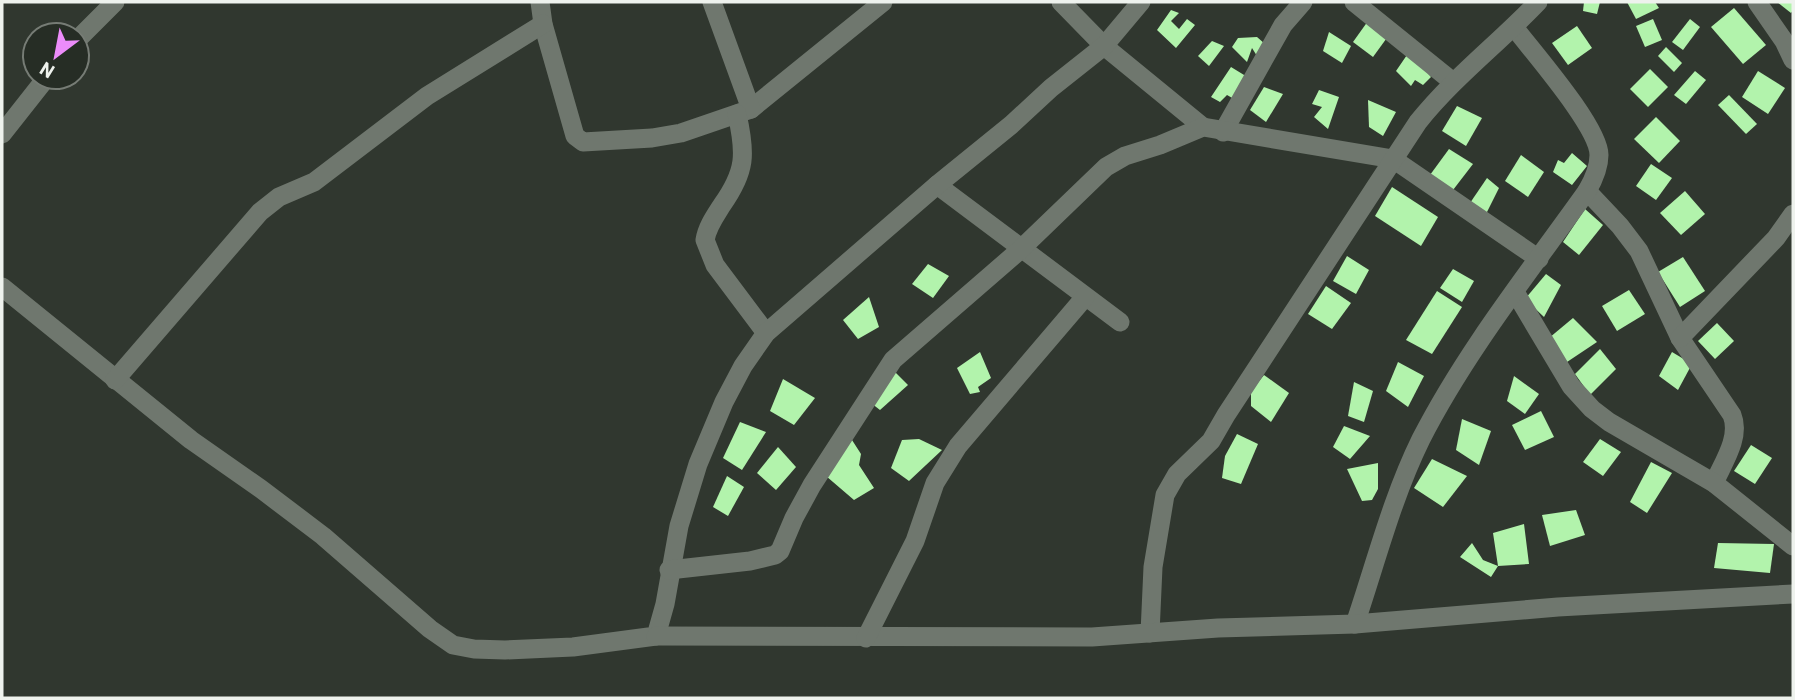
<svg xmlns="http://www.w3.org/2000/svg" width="1795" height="700" font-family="Barlow,sans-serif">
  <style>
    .building { fill: #b2f3ac }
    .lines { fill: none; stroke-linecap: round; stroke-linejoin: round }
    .minor { stroke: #6f776e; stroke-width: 19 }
  </style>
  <rect width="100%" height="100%" fill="#30372f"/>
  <g class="building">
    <polygon points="1584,2 1600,2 1597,14 1583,11"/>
    <polygon points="1627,2 1655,2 1659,8 1636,19"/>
    <polygon points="1777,2 1793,2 1793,10 1791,13"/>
    <polygon points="1734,8 1766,45 1743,64 1711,27"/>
    <polygon points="1171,10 1179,13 1171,21 1179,29 1187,19 1195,25 1176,48 1157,30"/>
    <polygon points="1653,19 1662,40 1645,47 1636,26"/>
    <polygon points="1690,19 1700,27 1683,50 1672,42"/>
    <polygon points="1368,21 1389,35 1373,57 1353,42"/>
    <polygon points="1577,26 1592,48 1568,65 1552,43"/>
    <polygon points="1329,32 1351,46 1342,63 1323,51"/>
    <polygon points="1257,37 1265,44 1257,56 1252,48 1247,62 1232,47 1238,38"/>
    <polygon points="1212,41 1224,46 1209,66 1198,56"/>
    <polygon points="1666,47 1682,63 1674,72 1658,56"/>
    <polygon points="1409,52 1431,77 1423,85 1415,80 1411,86 1396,71"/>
    <polygon points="1231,67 1249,78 1234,99 1227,95 1220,102 1211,97"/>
    <polygon points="1650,69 1668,87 1648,107 1630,89"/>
    <polygon points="1695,71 1706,80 1686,104 1674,95"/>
    <polygon points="1758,71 1785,88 1768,114 1742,97"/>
    <polygon points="1264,87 1283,94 1266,122 1250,110"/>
    <polygon points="1319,90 1339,97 1328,129 1314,117 1322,107 1312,104"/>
    <polygon points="1729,95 1757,124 1746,134 1718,105"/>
    <polygon points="1368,100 1396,112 1383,136 1369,127"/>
    <polygon points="1457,106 1482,118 1466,146 1442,131"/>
    <polygon points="1656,117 1680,141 1659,163 1634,139"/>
    <polygon points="1449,149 1473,164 1453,190 1430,175"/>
    <polygon points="1572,153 1587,166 1572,185 1553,172 1558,160 1564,163"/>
    <polygon points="1521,155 1544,172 1528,197 1505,181"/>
    <polygon points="1651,164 1672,178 1656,200 1636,186"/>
    <polygon points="1487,178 1499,188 1486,214 1470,203"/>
    <polygon points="1392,187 1438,217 1421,246 1375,216"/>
    <polygon points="1685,191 1705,214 1681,235 1660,213"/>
    <polygon points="1585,209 1603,225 1579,255 1563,242"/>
    <polygon points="1347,256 1369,270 1356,294 1333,281"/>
    <polygon points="1683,257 1705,291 1680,307 1658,272"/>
    <polygon points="928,264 949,276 933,298 912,284"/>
    <polygon points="1453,269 1474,281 1462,302 1440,288"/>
    <polygon points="1546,274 1561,285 1544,317 1525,299"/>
    <polygon points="1326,286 1351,303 1332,329 1308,314"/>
    <polygon points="1629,290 1645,314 1617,331 1602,306"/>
    <polygon points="1437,291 1462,307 1432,354 1406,340"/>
    <polygon points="869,297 879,327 858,339 843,320"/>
    <polygon points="1573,318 1597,342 1567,362 1549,338"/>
    <polygon points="1717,323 1734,341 1715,359 1698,341"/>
    <polygon points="1600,349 1616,369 1590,395 1575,374"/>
    <polygon points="980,352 991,378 978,387 980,392 970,394 957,368"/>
    <polygon points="1672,352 1692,364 1678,390 1659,376"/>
    <polygon points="1398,362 1424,376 1408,407 1386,391"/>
    <polygon points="893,370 908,385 880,410 871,403"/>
    <polygon points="1264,375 1289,393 1271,422 1251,406 1251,391"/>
    <polygon points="1514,376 1539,394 1525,414 1507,401"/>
    <polygon points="783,379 815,398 794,425 770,411"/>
    <polygon points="1354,382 1373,391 1364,422 1348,416"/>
    <polygon points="1541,411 1554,437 1525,450 1512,425"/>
    <polygon points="1462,419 1491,431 1479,465 1456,450"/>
    <polygon points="740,422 766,432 742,470 723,458"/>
    <polygon points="1344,426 1370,436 1350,459 1333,447"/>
    <polygon points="1237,434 1258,444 1241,484 1222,478 1225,456"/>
    <polygon points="919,439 942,450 909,481 891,468 902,440"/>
    <polygon points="1600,439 1621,452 1603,476 1583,462"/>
    <polygon points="852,440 861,454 859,465 874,488 854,500 826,476"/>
    <polygon points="1751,445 1772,458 1755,484 1734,471"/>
    <polygon points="778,447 796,467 776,490 757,473"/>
    <polygon points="1432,459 1467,476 1443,507 1414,488"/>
    <polygon points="1651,462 1672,473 1647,513 1630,502"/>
    <polygon points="1378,463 1378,489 1372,500 1362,501 1347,469"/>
    <polygon points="727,476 744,487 728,516 713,507"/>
    <polygon points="1576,510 1585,535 1550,546 1542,515"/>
    <polygon points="1524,524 1529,564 1498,566 1491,577 1460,557 1472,543 1483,560 1498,566 1493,533"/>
    <polygon points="1718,543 1774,544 1770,573 1714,568"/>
  </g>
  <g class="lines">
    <g class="minor">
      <polyline points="540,2 543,24 575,136 583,142 652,138 681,133 751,109 883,2"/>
      <polyline points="712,2 751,109"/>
      <polyline points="1061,2 1104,46 1203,127"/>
      <polyline points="1354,2 1453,82"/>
      <polyline points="1757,2 1784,41 1793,60"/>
      <polyline points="77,40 115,2"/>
      <path d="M737 114C746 154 746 171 722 205 715 216 707 227 705 240L715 265 766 333"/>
      <polyline points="1223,132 1283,25 1303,2"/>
      <polyline points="2,134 47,77"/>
      <polyline points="937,185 1120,322"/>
      <path d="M1587 191 1620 226 1639 251 1680 338 1732 415C1741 437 1723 463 1714 483"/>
      <polyline points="2,287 191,440 261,489 323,536 430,629 453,645 474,649 505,650 573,647 656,636 665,604 679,526 698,464 724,402 743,366 766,333 937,185 1011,125 1051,88 1104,46 1141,2"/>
      <polyline points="1515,292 1571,386 1592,409 1609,422 1714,483 1793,546"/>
      <polyline points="1680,338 1776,238 1793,214"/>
      <polyline points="115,380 260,212 279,197 314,182 427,96 543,24"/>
      <polyline points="669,570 750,561 775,555 780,551 794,518 812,485 893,360 1021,249 1106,167 1125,156 1160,145 1203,127 1393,159 1539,259"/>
      <path d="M1355 624C1376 562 1392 498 1421 439 1466 351 1530 271 1587 191 1594 179 1599 168 1599 155 1599 127 1533 52 1514 27"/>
      <path d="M1150 633 1153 567 1165 495 1177 474 1211 441 1226 415 1418 122C1454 77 1499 43 1538 2"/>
      <polyline points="656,636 1092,637 1218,628 1355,624 1558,607 1793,594"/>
      <polyline points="866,638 915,541 935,483 958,446 1085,297"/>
    </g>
  </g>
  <rect width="1795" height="700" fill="none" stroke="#eef2ed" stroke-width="7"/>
  <g transform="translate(56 56) rotate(212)"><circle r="33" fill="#262d25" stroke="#767c75" stroke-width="2"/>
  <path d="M0-5L12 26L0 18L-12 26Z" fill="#ec8cfa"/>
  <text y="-10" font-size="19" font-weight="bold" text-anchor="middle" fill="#eef2ed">N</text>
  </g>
</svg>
